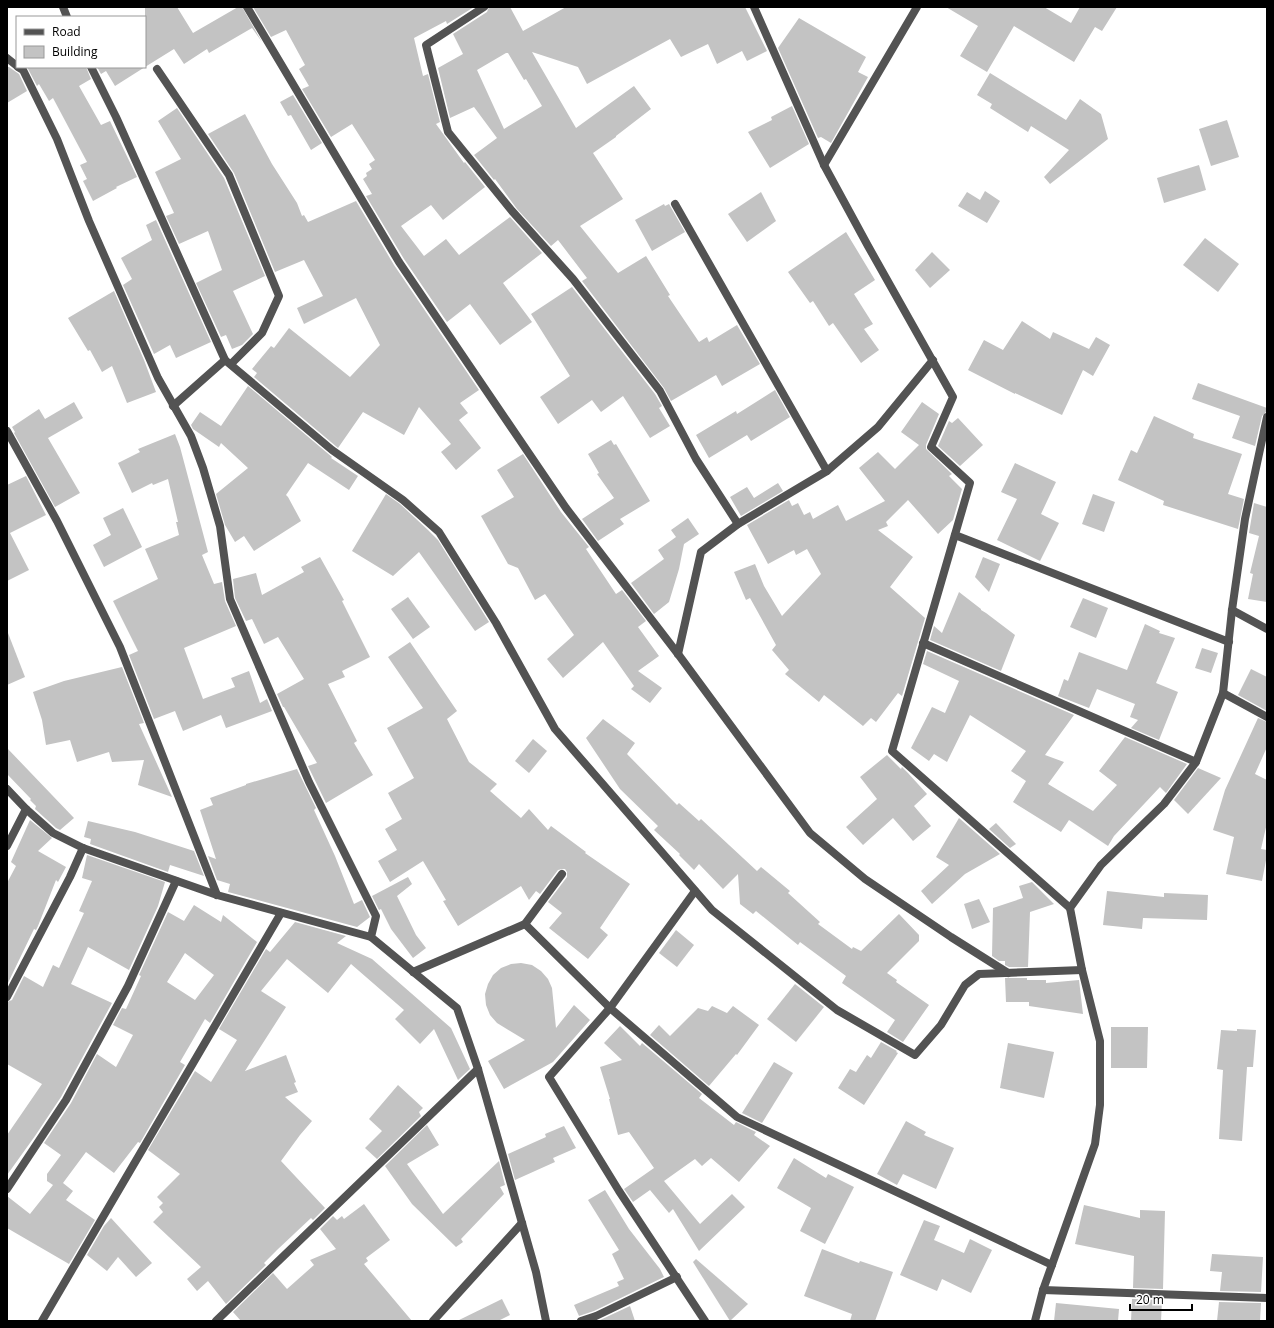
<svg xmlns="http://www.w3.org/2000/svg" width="1274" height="1328" font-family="'Open Sans',sans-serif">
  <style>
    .building { fill: #c3c3c3; fill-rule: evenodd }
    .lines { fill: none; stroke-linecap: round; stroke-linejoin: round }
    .street { stroke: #535353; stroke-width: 8 }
  </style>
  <rect width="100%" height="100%" fill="#fff"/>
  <g class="building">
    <polygon points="145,7 177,7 193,33 238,7 242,7 262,42 252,28 209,53 207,49 184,64 174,49 145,67"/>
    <polygon points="253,7 474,7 447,24 446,21 414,38 423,76 428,74 440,122 436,124 464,163 465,162 485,187 443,220 431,205 401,226 424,256 446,239 459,255 510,217 542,253 503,283 532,322 500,345 470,304 447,322 404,259 366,196 372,194 363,179 367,176 366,173 372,169 369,164 375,160 352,124 331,137 302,89 309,86 299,69 305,65 286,30 271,37"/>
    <path d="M489 7H510L523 31 566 7H745L767 51 747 61 742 51 717 64 708 44 681 57 670 39 587 84 578 67 532 52 576 128 634 86 651 109 616 136V137L593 153 623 199 580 226 618 273 646 256 670 295 668 296 699 342 707 337 709 342 737 325 760 364 722 386 716 375 671 401 664 388 582 281 587 278 558 240 551 246 517 209 495 179 494 180 474 155 497 138 474 107 450 118 438 68 463 54 453 34 487 12ZM506 53H508L524 80 526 79 542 106 504 129 477 70Z"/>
    <polygon points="946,7 1044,7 1071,23 1080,7 1117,7 1102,31 1095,27 1074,62 1014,26 987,72 960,56 978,26"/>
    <polygon points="799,18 866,57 858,72 868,77 831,143 821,137 818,138 778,48"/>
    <polygon points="7,67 9,67 19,74 27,91 7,103"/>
    <polygon points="27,67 86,67 91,79 79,86 101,125 110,121 137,177 116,187 117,188 93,201 83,181 87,179 80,165 87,162 53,98 49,101 39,84 37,86"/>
    <polygon points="97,67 145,67 115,86 106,71 101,74"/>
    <polygon points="990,73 1066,120 1080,99 1101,114 1108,139 1050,184 1044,177 1069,150 1031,126 1028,132 990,108 992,104 977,95"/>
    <polygon points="293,95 322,143 311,150 291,115 288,116 280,102"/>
    <polygon points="792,106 809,144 770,168 748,132 772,120 771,117"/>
    <polygon points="177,108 224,178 265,276 233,291 253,334 242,345 232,349 226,335 221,337 196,283 222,270 208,231 179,244 166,216 174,213 155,172 181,159 158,121"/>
    <polygon points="245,114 272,164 297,203 302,216 304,215 308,222 356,201 394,265 479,390 460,403 468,413 459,420 481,448 456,470 441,452 451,444 419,407 404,435 363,412 338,448 254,377 257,373 252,369 271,346 274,348 289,328 350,377 380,345 356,298 304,324 297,308 323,296 304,260 275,272 234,173 208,134"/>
    <polygon points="1227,120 1239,157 1211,166 1199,129"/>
    <polygon points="1199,165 1206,190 1164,203 1157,178"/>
    <polygon points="985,191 1000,201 987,223 958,206 967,192 980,200"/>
    <polygon points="761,192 776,221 747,242 728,214"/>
    <polygon points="664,204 665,206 669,204 685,232 652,251 635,220"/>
    <polygon points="156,220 211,342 176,358 170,345 154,354 123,285 132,279 121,258 152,240 146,225"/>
    <polygon points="846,232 875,280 854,294 873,324 864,329 879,350 861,363 833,323 829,326 813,301 810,303 788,272"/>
    <polygon points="1205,238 1239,264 1218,292 1183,265"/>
    <polygon points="932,252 950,270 930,288 915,270"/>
    <polygon points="572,287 655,394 662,406 659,408 670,426 650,438 623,396 601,412 592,400 558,424 540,397 570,376 531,314"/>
    <polygon points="114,291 144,360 156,392 127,403 112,366 102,372 90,350 88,351 68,318"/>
    <polygon points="1022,321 1050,339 1053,332 1089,349 1096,337 1110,345 1093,376 1083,370 1062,415 1015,393 1015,394 968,370 984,340 1003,350"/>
    <polygon points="1198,383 1267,408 1266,412 1262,416 1255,446 1232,438 1240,416 1192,399"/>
    <polygon points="248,386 332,457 331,458 358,476 349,490 308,463 286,495 288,497 301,521 254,551 244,536 235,542 225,525 216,494 248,468 221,443 219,447 193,429 191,425 200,412 221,426"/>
    <polygon points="775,390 790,417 751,441 747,435 709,458 696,435 736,411 737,414"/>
    <polygon points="74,402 83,418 48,438 80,493 55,507 14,433 15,432 12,427 39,409 45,419"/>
    <polygon points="922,402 939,414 926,445 926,449 952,474 949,476 962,489 953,520 938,534 908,500 886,522 888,526 878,530 913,557 890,587 925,618 902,696 898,693 876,722 871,718 863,726 824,695 819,702 785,674 789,670 772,650 776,645 750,598 746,600 734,572 755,564 764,586 782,616 821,574 807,549 796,555 794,550 768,564 747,525 789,500 792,506 798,503 804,515 810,512 813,519 838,505 846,521 885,501 859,468 878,452 895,469 919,445 901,432"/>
    <polygon points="1154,416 1194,434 1193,438 1242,454 1228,494 1244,499 1238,529 1163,505 1164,501 1118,480 1131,450 1137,453"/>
    <polygon points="958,418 983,445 960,466 938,446 949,421 952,423"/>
    <polygon points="175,434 180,447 208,552 202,555 214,584 222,582 225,601 236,626 184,648 203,699 235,687 231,678 249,671 260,703 267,699 272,711 226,728 221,715 183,731 175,711 154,719 129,655 138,651 113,601 158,579 145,549 179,535 176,522 178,522 168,479 153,485 152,483 132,493 118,463 140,452 138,449"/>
    <polygon points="611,440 614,445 616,444 650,501 620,519 624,524 598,541 582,519 614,498 597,474 599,473 588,454"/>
    <polygon points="523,454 561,512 589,547 586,549 616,594 622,590 646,621 638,627 659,656 638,671 662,688 650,703 631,689 634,686 603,642 563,678 547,659 574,635 545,594 535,600 518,568 508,564 481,516 514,497 497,470"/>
    <polygon points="1015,463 1056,482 1041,514 1059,523 1040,561 997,540 1017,499 1001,492"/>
    <polygon points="26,476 46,515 10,533 29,570 7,581 7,485"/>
    <polygon points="778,483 783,491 741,516 730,497 747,487 754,498"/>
    <polygon points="386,494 400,504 428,530 438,540 489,622 475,631 419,552 393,576 352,551"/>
    <polygon points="1093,494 1115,502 1104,532 1082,524"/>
    <polygon points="1254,503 1267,507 1267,602 1248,599 1253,574 1250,573 1259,536 1249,533"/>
    <polygon points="123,508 142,547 104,567 93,545 111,535 103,518"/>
    <polygon points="688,518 699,534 684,544 679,569 669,602 654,614 631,583 664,559 658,550 676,537 671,530"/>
    <polygon points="320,557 344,600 342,601 370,657 342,671 345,677 328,684 357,741 354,743 373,775 326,803 308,766 317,763 284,707 283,707 277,694 304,679 278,637 264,644 252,619 246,621 235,598 233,579 256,573 262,595 304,572 301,567"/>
    <polygon points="983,557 1000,564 989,592 975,577"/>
    <polygon points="959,592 981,609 981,610 986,613 1015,635 1001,671 930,640 934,626 942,633"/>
    <polygon points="408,597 430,627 413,639 391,609"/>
    <polygon points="1083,598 1108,608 1096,638 1070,627"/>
    <polygon points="1145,624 1160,631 1159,633 1175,638 1156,683 1178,692 1159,740 1131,728 1138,720 1130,717 1135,704 1097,689 1089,708 1058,696 1064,679 1068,681 1079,652 1127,670"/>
    <polygon points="7,633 8,633 25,677 7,685"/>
    <polygon points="410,642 457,711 447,719 469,762 497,784 490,791 521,818 529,809 548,830 551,826 586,852 585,853 630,884 600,928 608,935 588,959 549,928 562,913 548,902 567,877 567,872 565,869 562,869 558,870 540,894 536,891 529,900 521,886 458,926 443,901 446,900 423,861 390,882 378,861 397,850 385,829 402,819 388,793 414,778 387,728 423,708 388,657"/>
    <polygon points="1202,648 1218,653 1211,673 1195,668"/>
    <polygon points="927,651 1074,715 1045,755 1064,762 1048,784 1093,811 1117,785 1099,771 1125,737 1187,764 1166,793 1160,787 1114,836 1108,846 1069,820 1061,832 1013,802 1026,781 1011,771 1026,751 970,715 947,762 934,754 929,761 911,748 932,707 945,713 959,681 923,664"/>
    <polygon points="122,667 144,723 139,724 172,797 138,785 144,760 112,762 109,752 77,762 70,740 46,745 42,720 33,692 64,681"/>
    <polygon points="1251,669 1267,677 1267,711 1238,695"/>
    <polygon points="1258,718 1267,722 1267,747 1255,774 1267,780 1267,823 1261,849 1267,850 1267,855 1262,881 1226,874 1234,837 1213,830 1225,790"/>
    <polygon points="603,719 635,743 627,754 677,805 679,803 699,821 701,819 757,871 761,867 790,891 788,893 820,922 818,924 852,949 853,947 861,951 899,914 919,935 919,941 887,973 897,980 896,982 929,1005 903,1042 887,1032 895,1020 842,983 846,976 800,942 798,945 756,911 753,914 740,904 738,874 723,889 699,864 694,870 679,855 680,854 654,830 658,826 620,789 586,738"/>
    <polygon points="533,739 547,751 529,773 515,761"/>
    <polygon points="7,748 74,818 60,830 56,828 35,809 36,806 30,800 31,799 7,774"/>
    <polygon points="887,755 901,769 902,767 908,773 927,794 914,806 931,826 913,841 893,818 863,845 846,827 877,799 860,777"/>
    <polygon points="1198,768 1221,778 1188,814 1174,800"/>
    <polygon points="297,769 316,808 314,810 335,856 354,904 362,900 370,917 357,927 228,892 230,884 217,880 208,856 216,859 200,810 213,805 210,798 246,785 246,784"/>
    <polygon points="959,818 1000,854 965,874 932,904 921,891 949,865 936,857"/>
    <polygon points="30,820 52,838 38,851 66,867 58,882 56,880 38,926 36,930 34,929 7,985 7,883 16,866 11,862"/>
    <polygon points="88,821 135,832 194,851 204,876 170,865 168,872 90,844 91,839 84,837"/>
    <polygon points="996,823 1016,844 1010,848 989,829"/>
    <polygon points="87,855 165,882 158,906 129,970 88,947 71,984 112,1003 61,1097 35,1136 7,1175 7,1135 42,1084 7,1064 7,1002 12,1000 24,976 43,987 53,965 59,968 84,913 79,911 92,881 82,878"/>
    <polygon points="408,877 412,884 397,896 416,935 426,948 413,958 391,929 381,909 379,910 372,896"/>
    <polygon points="1032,882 1054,904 1030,912 1028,967 1009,967 1005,965 1005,961 999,961 992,956 993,908 1023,898 1019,886"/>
    <polygon points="1107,891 1164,897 1164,893 1208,895 1207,920 1143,918 1142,929 1103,925"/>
    <polygon points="979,899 990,922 972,929 964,904"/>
    <path d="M194 905 221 922 223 915 257 942 210 1023 205 1019 180 1062 185 1065 140 1143 138 1142 114 1173 86 1152 63 1183 73 1191 66 1200 95 1220 69 1264 7 1228V1196L30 1214 53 1185 47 1181V1174L61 1155 44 1143 71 1103 97 1054 116 1067 133 1035 113 1025 122 1008 126 1009 141 976 139 975 168 912 184 921ZM185 953 214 975 195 1000 167 982Z"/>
    <polygon points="295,922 346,936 337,943 372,959 451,1028 470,1069 458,1080 434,1029 420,1044 395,1019 404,1010 351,964 328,993 287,959 261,991 286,1007 245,1071 286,1055 296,1082 294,1083 298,1092 285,1097 312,1121 300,1135 281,1161 325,1208 313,1220 311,1218 277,1250 264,1263 266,1265 226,1304 208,1281 197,1291 187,1279 201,1267 153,1222 163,1212 159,1207 163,1203 157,1197 180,1174 148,1150 195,1071 211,1082 237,1040 219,1029 266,949 270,952"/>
    <polygon points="676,930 694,945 677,967 659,953"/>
    <polygon points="521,963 532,965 541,971 548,979 552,988 556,1028 574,1005 590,1020 553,1062 504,1089 488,1061 525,1040 497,1023 490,1015 486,1005 485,994 488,984 493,975 501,968 511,964"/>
    <polygon points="1005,978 1027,978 1027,980 1046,980 1046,983 1079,980 1083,1014 1029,1006 1029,1002 1006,1002"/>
    <polygon points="795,984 824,1007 796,1042 767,1019"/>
    <polygon points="712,1006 727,1013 733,1006 759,1025 737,1055 736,1054 709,1086 650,1035 659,1025 670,1036 698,1008 708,1011"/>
    <polygon points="620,1026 640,1046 642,1043 702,1094 699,1098 734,1125 736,1122 756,1132 754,1135 770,1146 739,1182 711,1158 702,1166 695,1159 664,1181 700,1224 732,1194 745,1207 699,1251 673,1209 669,1213 650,1190 633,1202 624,1189 654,1168 629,1132 618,1135 609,1099 610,1099 600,1067 622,1060 604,1043"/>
    <polygon points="1111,1027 1148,1027 1147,1068 1111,1068"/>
    <polygon points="1237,1029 1256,1030 1253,1067 1247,1067 1242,1141 1219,1139 1223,1070 1217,1069 1221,1030 1237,1031"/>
    <polygon points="881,1042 897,1051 896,1052 898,1053 864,1105 838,1088 850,1069 856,1072 867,1055 871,1058"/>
    <polygon points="1008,1043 1054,1052 1044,1098 1000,1088"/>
    <polygon points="774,1062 793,1073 762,1123 742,1113"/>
    <polygon points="398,1085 423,1108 419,1112 421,1116 377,1159 365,1148 382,1131 369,1119"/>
    <polygon points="906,1121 926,1132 924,1135 954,1148 936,1189 903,1174 897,1185 877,1174"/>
    <polygon points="427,1125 439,1145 407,1164 443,1214 499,1161 505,1185 500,1187 504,1194 461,1239 463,1242 456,1247 412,1204 385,1166"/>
    <polygon points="564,1126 576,1148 553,1158 555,1162 515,1180 508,1154 546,1137 545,1134"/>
    <polygon points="794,1158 826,1178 828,1174 854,1187 825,1244 800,1231 811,1208 777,1188"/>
    <polygon points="605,1190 629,1229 660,1269 664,1277 594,1311 579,1316 574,1305 619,1286 617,1282 624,1279 612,1254 619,1250 588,1200"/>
    <polygon points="364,1204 390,1240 366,1258 368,1261 364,1264 412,1321 241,1321 233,1312 273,1273 287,1289 314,1265 310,1260 336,1249 320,1229 333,1216 337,1220 342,1216 344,1219"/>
    <polygon points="1084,1205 1140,1218 1140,1210 1165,1211 1163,1289 1133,1288 1134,1256 1075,1244"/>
    <polygon points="111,1218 152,1263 136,1277 118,1257 107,1271 87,1255 104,1226"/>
    <polygon points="924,1220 940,1226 934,1240 964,1253 970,1239 992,1250 971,1293 942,1279 937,1291 900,1275"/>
    <polygon points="822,1249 859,1263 860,1261 893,1272 875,1321 850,1321 852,1314 804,1296"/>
    <polygon points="1212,1254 1263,1257 1261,1292 1220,1291 1222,1272 1210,1271"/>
    <polygon points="696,1259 748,1304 730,1321 693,1262"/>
    <polygon points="502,1299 510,1315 498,1321 457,1321"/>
    <polygon points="1132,1299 1162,1300 1161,1321 1131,1321"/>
    <polygon points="1219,1302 1261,1303 1260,1321 1217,1321"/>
    <polygon points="1056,1303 1119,1309 1118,1321 1054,1321"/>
    <polygon points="630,1306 635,1321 598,1321"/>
  </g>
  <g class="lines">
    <g class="street">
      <polyline points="63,7 67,17"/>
      <polyline points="247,7 399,262 566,508 678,654 810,833 865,879 951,937 1008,973"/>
      <polyline points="484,7 426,45 448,132 512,211 573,279 660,391 696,459 738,524"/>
      <polyline points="754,7 824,165 868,246 953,397 931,447 970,483 892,751 1070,908"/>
      <polyline points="7,58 17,66"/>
      <polyline points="18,67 23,70 57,139 89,221 158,378 191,436 203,468 220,526 230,599 309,782 376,916 371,937 457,1008 478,1069 536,1272 546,1321"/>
      <polyline points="91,67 116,117 225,360 332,450 403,500 439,532 496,623 555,729 712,910 837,1010 915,1055 941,1025 965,985 979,974 1082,970"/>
      <polyline points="157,69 229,175 279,296 262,333 231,364"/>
      <polyline points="824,165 917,7"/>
      <polyline points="675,204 827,471"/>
      <polyline points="173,406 225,360"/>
      <polyline points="7,431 57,521 120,647 217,895"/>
      <polyline points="955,535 1229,642"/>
      <polyline points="1232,610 1267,629"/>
      <polyline points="923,643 1196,762"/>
      <polyline points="678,654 701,552 738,524 827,471 878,427 933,360"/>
      <polyline points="1223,693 1267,717"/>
      <polyline points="7,789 26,809 53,833 83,848 217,895 371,937"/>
      <polyline points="7,846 26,809"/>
      <polyline points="695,891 610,1008 549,1077 619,1191 705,1321"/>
      <polyline points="525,924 610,1008 737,1117 1052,1265"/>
      <polyline points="413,972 525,924 562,874"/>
      <polyline points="7,997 70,877 83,848"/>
      <polyline points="7,1189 66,1100 128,986 176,881"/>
      <polyline points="1043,1290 1267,1298"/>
      <polyline points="42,1321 281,913"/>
      <polyline points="216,1321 478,1069"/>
      <polyline points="433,1321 522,1223"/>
      <polyline points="581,1321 596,1316 677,1277"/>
      <polyline points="1035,1321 1043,1290 1095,1144 1100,1105 1100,1041 1082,970 1070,908 1101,865 1164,804 1196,762 1223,693 1232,610 1245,519 1267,417"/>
    </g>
  </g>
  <rect width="1274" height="1328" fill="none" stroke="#000000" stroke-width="16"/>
  <rect x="16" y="16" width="130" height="52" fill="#ffffff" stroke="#999999"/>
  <rect x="24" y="29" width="20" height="6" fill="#535353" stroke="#999999"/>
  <text x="52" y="36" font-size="12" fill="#000000">Road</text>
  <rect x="24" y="46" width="20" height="12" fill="#c3c3c3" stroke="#999999"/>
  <text x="52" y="56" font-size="12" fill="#000000">Building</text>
  <path d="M1130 1304v6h62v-6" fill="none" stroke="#000000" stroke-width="2"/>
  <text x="1136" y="1304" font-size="12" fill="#000000" stroke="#ffffff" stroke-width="3" paint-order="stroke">20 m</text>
</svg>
